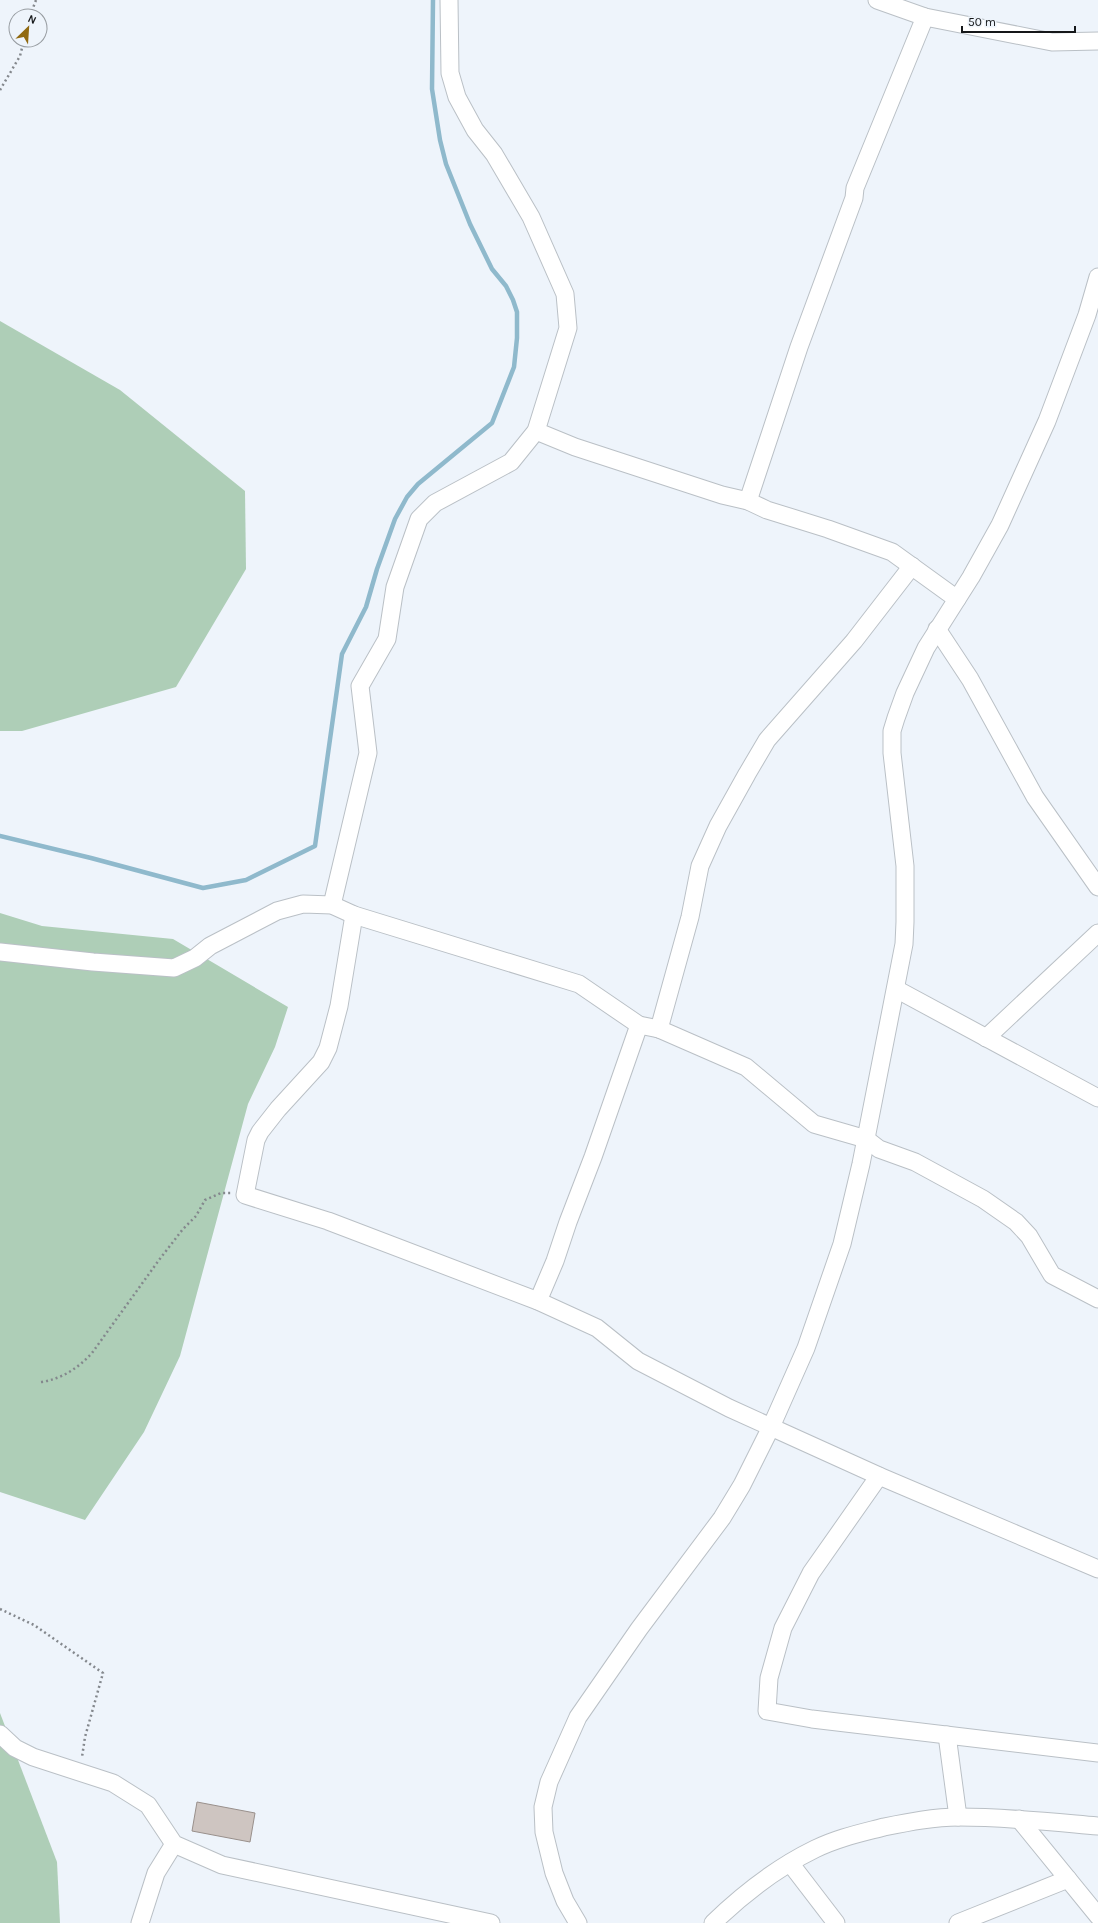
<svg xmlns="http://www.w3.org/2000/svg" width="1098" height="1923" font-family="Karla,sans-serif">
  <style>
    .green { fill: #aeceb7 }
    .lines { fill: none; stroke-linecap: round; stroke-linejoin: round }
    .stream { stroke: #8fb9cc; stroke-width: 4.5 }
    .building { fill: #cec5c1; stroke: #99908c }
    .street-casing { stroke: #bac0c6; stroke-width: 19 }
    .path { stroke: #84888d; stroke-width: 2.5; stroke-dasharray: 2 3; stroke-linecap: butt }
    .street { stroke: #fff; stroke-width: 17 }
  </style>
  <rect width="100%" height="100%" fill="#eef4fb"/>
  <g class="green">
    <polygon points="0,321 120,390 245,491 246,569 176,687 22,731 0,731"/>
    <polygon points="0,913 42,926 173,939 288,1007 275,1047 248,1104 180,1356 144,1432 85,1520 0,1492"/>
    <polygon points="0,1713 57,1862 60,1923 0,1923"/>
  </g>
  <g class="lines">
    <polyline class="stream" points="0,836 91,858 203,888 246,880 315,846 342,654 366,607 377,569 395,519 407,497 418,484 492,423 514,367 517,338 517,312 513,300 506,286 492,269 470,224 446,164 440,140 432,89 433,0"/>
  </g>
  <polygon class="building" points="197,1802 255,1813 250,1842 192,1831"/>
  <g class="lines">
    <g class="street-casing">
      <g id="street">
        <polyline points="877,0 925,17 1052,42 1098,41"/>
        <polyline points="536,431 575,447 722,495 748,501 767,510 828,529 892,552 957,599"/>
        <polyline points="748,501 799,347 854,198 855,188 925,17"/>
        <polyline points="937,629 970,679 1035,797 1098,887"/>
        <polyline points="332,905 368,753 360,686 387,639 395,587 419,519 435,503 511,462 536,431 568,328 565,294 531,217 494,154 475,130 457,97 450,73 449,0"/>
        <polyline points="354,915 339,1006 328,1048 321,1062 278,1109 260,1132 256,1140 245,1195 328,1221 538,1301 597,1328 638,1361 729,1408 879,1476 1098,1569"/>
        <polyline points="0,952 93,962 174,968 195,958 210,946 277,911 303,904 332,905 354,915 579,984 639,1025 659,1029 746,1067 814,1124 866,1139 879,1149 915,1162 983,1199 1016,1222 1029,1236 1052,1275 1098,1299"/>
        <polyline points="896,989 1098,1098"/>
        <polyline points="659,1029 690,917 700,866 718,826 747,774 767,740 854,641 912,566"/>
        <polyline points="986,1038 1098,933"/>
        <polyline points="538,1301 555,1261 568,1222 593,1157 639,1025"/>
        <polyline points="879,1476 811,1573 783,1628 769,1678 767,1711 812,1719 1098,1753"/>
        <polyline points="0,1734 15,1748 33,1757 113,1783 148,1805 174,1844 222,1865 491,1923"/>
        <polyline points="947,1735 958,1817"/>
        <polyline points="1019,1819 1098,1916"/>
        <polyline points="790,1863 836,1923"/>
        <polyline points="140,1923 156,1873 174,1844"/>
        <polyline points="578,1923 565,1901 554,1873 544,1832 543,1807 549,1782 578,1717 639,1629 722,1518 742,1485 771,1427 806,1348 842,1244 861,1164 904,944 905,922 905,866 892,753 892,731 896,718 905,693 926,648 971,577 1000,525 1047,421 1087,315 1098,277"/>
        <path d="M713 1923C743 1894 778 1867 815 1849 837 1838 861 1833 884 1827 909 1822 934 1817 959 1817 1006 1817 1052 1822 1098 1826"/>
        <polyline points="958,1923 1068,1879"/>
      </g>
    </g>
    <g class="path">
      <polyline points="30,16 36,0"/>
      <polyline points="0,90 20,56 24,40"/>
      <path d="M41 1382C62 1379 78 1368 92 1353L159 1260 183 1229 196 1216 205 1200 221 1193H231"/>
      <polyline points="0,1609 34,1625 103,1673 85,1737 82,1757"/>
    </g>
    <use href="#street" class="street"/>
  </g>
  <g transform="translate(28 28) rotate(25)"><circle r="19" fill="#eef4fb" stroke="#979ca1"/>
  <path d="M0-3L7 15L0 10L-7 15Z" fill="#916a11"/>
  <text y="-6" font-size="11" font-weight="bold" text-anchor="middle" fill="#151719">N</text>
  </g>
  <path d="M962 26v6h113v-6" fill="none" stroke="#151719" stroke-width="2"/>
  <text x="968" y="26" font-size="12" fill="#151719" stroke="#eef4fb" stroke-width="3" paint-order="stroke">50 m</text>
</svg>
